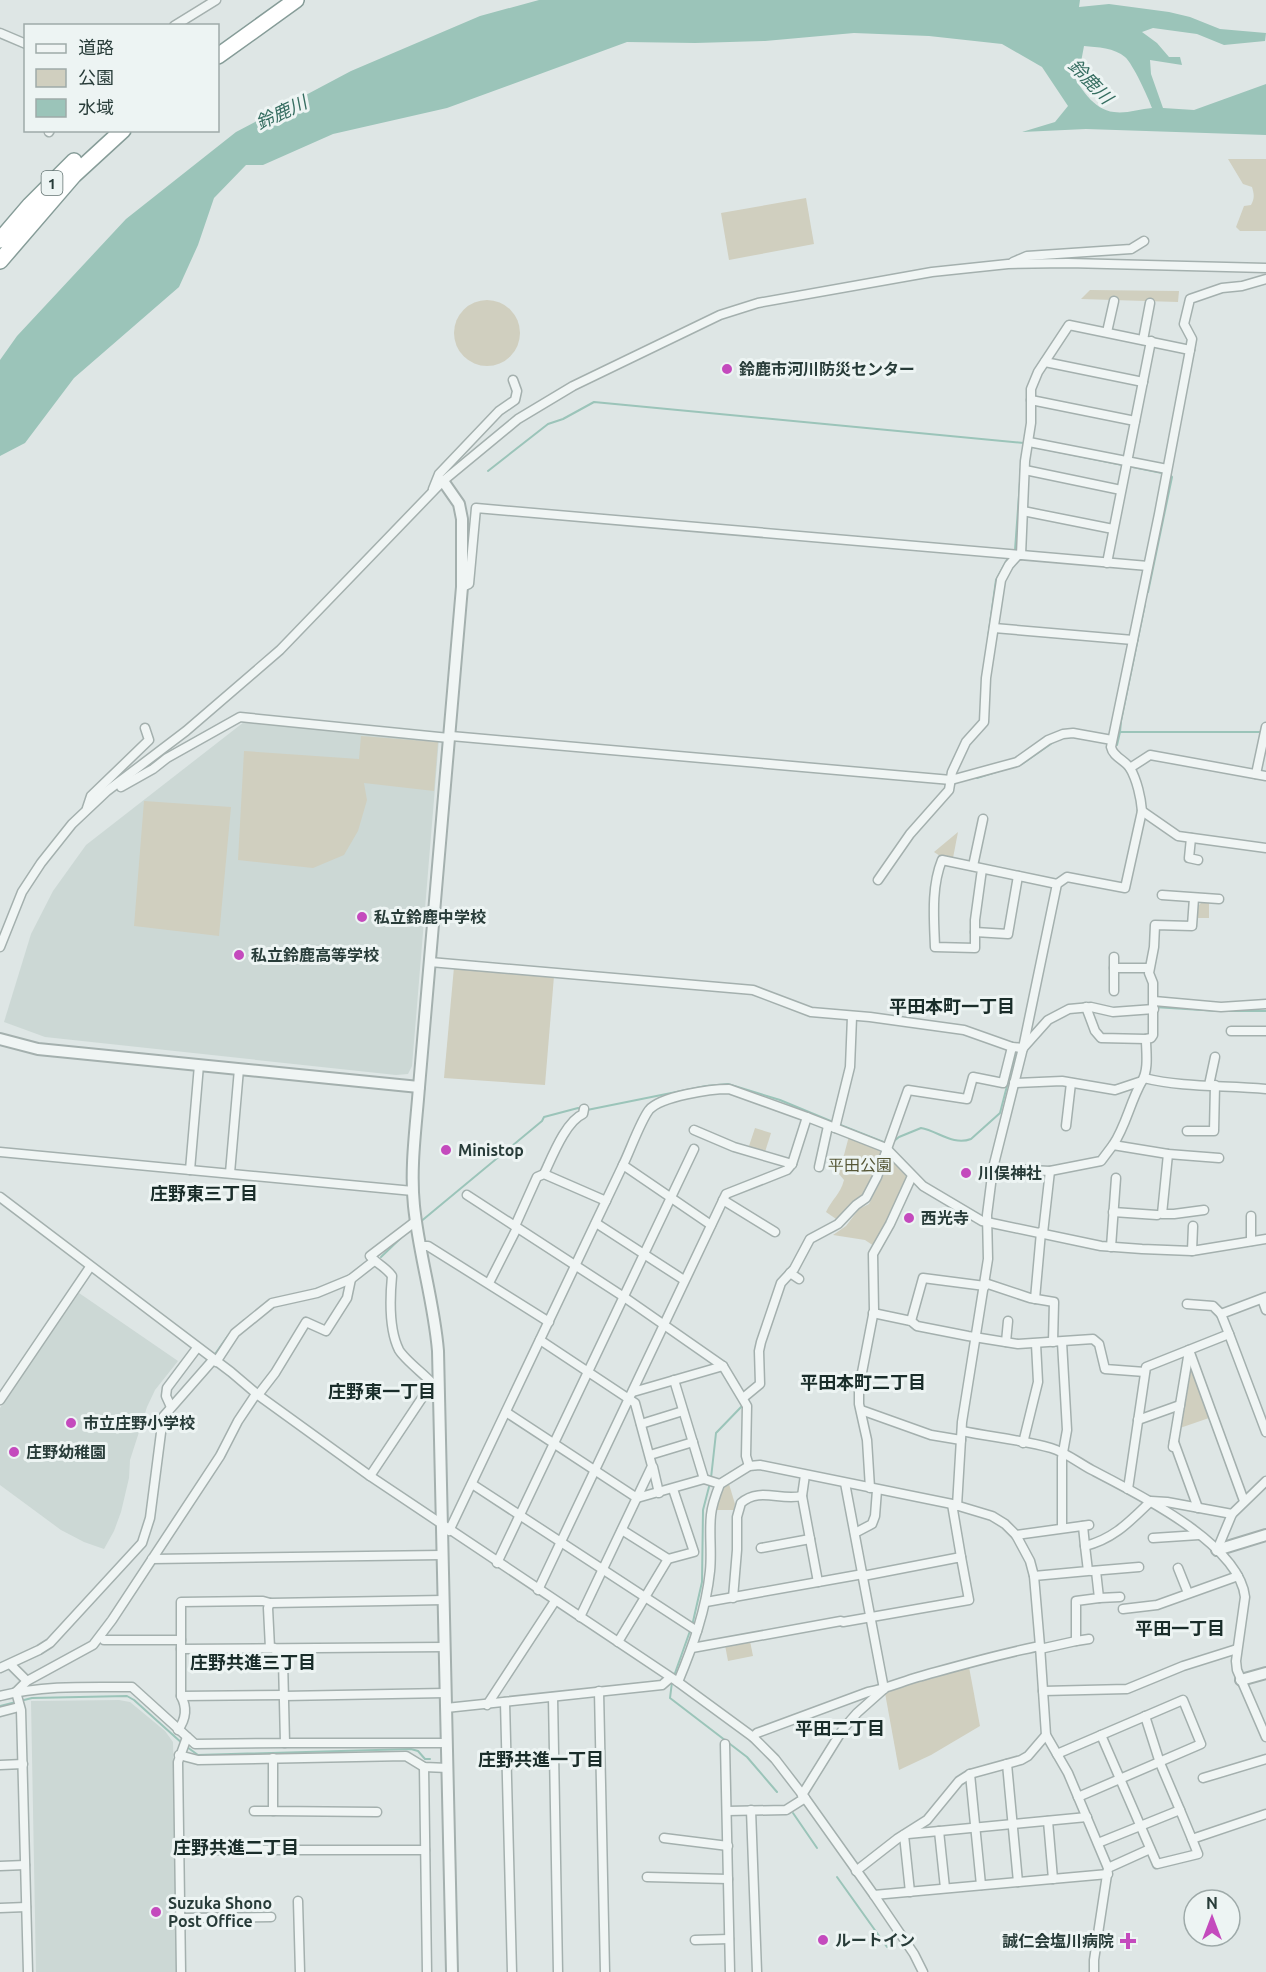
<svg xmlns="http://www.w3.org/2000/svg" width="1266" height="1972" font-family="Ubuntu,'Noto Sans JP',sans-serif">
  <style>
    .built { fill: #ccd8d5 }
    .green { fill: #d0cfbf }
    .water { fill: #9bc4b9; fill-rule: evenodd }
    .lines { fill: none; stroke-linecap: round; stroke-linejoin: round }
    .stream { stroke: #9bc4b9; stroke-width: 2 }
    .minor-casing { stroke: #a4b0ae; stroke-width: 11 }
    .tertiary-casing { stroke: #a4b0ae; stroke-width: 14 }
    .trunk-casing { stroke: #869c98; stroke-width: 18 }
    .minor { stroke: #f0f5f4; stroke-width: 8 }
    .tertiary { stroke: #f0f5f4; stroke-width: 10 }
    .trunk { stroke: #fff; stroke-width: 15 }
    .poi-dot { fill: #c44abd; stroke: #edf4f3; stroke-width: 2 }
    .labels { text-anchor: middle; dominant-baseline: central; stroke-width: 6; stroke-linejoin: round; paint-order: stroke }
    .shield { fill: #edf4f3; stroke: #637371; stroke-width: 1.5 }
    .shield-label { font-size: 15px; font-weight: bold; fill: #283c39 }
    .poi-label { font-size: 16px; font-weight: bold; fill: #283c39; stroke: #edf4f3; text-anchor: start }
    .park-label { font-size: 16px; fill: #565736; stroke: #edf4f3 }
    .water-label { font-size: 18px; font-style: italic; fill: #356d60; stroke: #edf4f3 }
    .neighbourhood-label { font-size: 18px; font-weight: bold; fill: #1a2d2a; stroke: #edf4f3 }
  </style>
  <rect width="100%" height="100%" fill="#dee6e5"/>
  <g class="built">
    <polygon points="244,722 439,739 412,1066 408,1074 396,1075 45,1037 4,1022 31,934 53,891 86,845"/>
    <polygon points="79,1293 178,1361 155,1390 147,1407 130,1460 129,1478 121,1512 114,1531 104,1549 84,1542 61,1530 0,1485 0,1408"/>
    <polygon points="119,1700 130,1702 165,1731 173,1742 179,1972 36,1972 31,1701"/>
  </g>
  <g class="green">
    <path d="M1228 159H1266V231H1240L1236 227 1244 206 1251 205C1255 198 1254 194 1252 187L1243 184Z"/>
    <polygon points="806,198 814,244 729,260 721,213"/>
    <polygon points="1090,290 1179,291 1178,302 1081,299"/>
    <circle cx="487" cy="333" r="33"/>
    <polygon points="361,736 438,742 434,791 364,783 367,800 358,831 344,855 313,868 238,860 244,751 359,759"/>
    <polygon points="144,801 231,807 219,936 134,926"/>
    <polygon points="958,832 953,858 940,856 934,852"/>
    <polygon points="1201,903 1209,903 1209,918 1197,918 1197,907"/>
    <polygon points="454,967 554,976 545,1085 444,1078"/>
    <polygon points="755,1128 771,1133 765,1152 749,1146"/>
    <path d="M849 1136 881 1148C886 1176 856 1204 839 1221L826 1212C832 1199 840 1195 844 1180L839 1174Z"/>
    <polygon points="889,1158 907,1177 904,1188 874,1246 865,1240 833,1235 846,1226 859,1209 869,1204 885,1172"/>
    <polygon points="1193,1370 1209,1418 1180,1428 1189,1371"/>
    <polygon points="729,1484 735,1504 734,1510 715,1510 722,1489"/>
    <polygon points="750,1641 753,1656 728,1661 725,1645"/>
    <polygon points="969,1667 980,1726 931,1755 899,1770 885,1693 907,1683"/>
  </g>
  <path class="water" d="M539 0H1080L1079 7 1109 4 1169 12 1190 17 1220 29 1266 33 1265 41 1224 45 1197 34 1153 28 1142 32 1157 43 1169 57H1180L1182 65 1150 60 1151 74 1163 108 1194 110 1266 84V135L1086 129 1022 132 1055 122 1068 106 1042 67 1002 44 929 36 854 33 765 41 695 43 627 42 447 108 333 134 263 165H246L214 198 198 245 179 287 74 378 25 443 0 456V360L17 336 126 219 236 132 351 71 480 16ZM1084 46C1097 47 1115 48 1125 57 1133 64 1148 97 1152 108 1140 109 1125 114 1114 112 1093 110 1080 87 1071 71L1081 62Z"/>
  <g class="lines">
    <g class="stream">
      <polyline points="1034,447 1162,473"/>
      <polyline points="488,471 548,424 563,419 594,402 1024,443 1024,445"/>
      <polyline points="1015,550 1021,468"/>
      <polyline points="1148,592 1172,477 1169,474"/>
      <polyline points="988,638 996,580 1008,558"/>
      <polyline points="1120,732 1121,721 1145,604"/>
      <polyline points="1113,744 1117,745 1120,732 1262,732"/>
      <polyline points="977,778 1022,764 1055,741"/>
      <polyline points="1154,1007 1218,1011 1266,1011"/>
      <polyline points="587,1110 706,1086 728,1084 780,1100 833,1122"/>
      <polyline points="838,1124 886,1143"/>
      <path d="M894 1141 899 1137 921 1128C938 1131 953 1146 971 1139L1000 1113 1015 1055"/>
      <polyline points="419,1223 542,1121 544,1117 578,1108 582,1110"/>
      <polyline points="381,1257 405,1234"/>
      <polyline points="310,1291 322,1287"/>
      <polyline points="213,1357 227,1337 244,1320"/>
      <polyline points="711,1478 716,1433 743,1405"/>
      <polyline points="692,1626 702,1582 703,1510 710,1483"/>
      <polyline points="674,1676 690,1631"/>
      <polyline points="672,1682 670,1698 747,1757 777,1792"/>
      <polyline points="0,1706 32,1698 127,1696 134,1700 183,1744"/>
      <polyline points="187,1747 198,1755 411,1749 418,1751 425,1759 430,1759"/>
      <polyline points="793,1813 817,1848"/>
      <polyline points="837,1877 887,1947"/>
    </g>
    <g class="minor-casing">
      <g id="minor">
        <polyline points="174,26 216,0"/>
        <polyline points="0,33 26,44"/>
        <polyline points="49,132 50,130"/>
        <polyline points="1013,262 1027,256 1131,249 1144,241"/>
        <polyline points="1107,332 1114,301"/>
        <polyline points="1143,340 1150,303"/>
        <polyline points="1045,362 1143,382"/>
        <polyline points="1031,400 1135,421"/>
        <polyline points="1029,442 1167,469"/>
        <polyline points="1025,470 1121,490"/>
        <polyline points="433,489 439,474 499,411 515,400 517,391 513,380"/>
        <polyline points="1023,511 1113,529"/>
        <polyline points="1021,555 1025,461 1031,423 1031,389 1038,372 1069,325 1190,350"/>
        <polyline points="1107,563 1151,341"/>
        <polyline points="462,587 469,584 476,508 1148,566"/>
        <polyline points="994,628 1133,640"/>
        <polyline points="451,736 951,780 1017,762 1048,740 1063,734 1073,733 1112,740"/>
        <polyline points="1130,768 1150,755 1266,776"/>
        <polyline points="1256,774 1266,727"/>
        <polyline points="121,787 153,769 167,758 240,717 449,738"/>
        <polyline points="87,808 91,796 149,740 145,728"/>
        <polyline points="1142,811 1178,836 1266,848"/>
        <polyline points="1191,838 1189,858 1198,860"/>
        <polyline points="973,866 983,819"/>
        <path d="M982 869 975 920V948L935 947C934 919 931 887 942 860L1057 884"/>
        <polyline points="878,880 910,834 949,790 952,772 966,742 984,722 986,678 1001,580 1009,565 1018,555"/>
        <polyline points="1162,895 1219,899"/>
        <polyline points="975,932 1008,934 1018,876"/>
        <polyline points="0,947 22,892 41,863 72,824 107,791 186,731 280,650 443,481 518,419 573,386 720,315 758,303 932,272 1008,264 1068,263 1266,268"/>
        <polyline points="1114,957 1114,991"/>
        <polyline points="430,962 753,990 811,1012 870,1017 964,1030 1012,1047 1023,1048"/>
        <polyline points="1114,968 1149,968"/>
        <polyline points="1154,1001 1221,1007 1266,1004"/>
        <polyline points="1086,1007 1095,1031 1101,1038 1146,1039"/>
        <polyline points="1231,1031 1266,1031"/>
        <polyline points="1023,1048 1048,1020 1069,1009 1091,1007 1113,1012 1154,1009"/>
        <path d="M1144 1078C1184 1088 1225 1085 1266 1089"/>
        <path d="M1014 1083 1062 1081 1115 1090 1142 1081C1149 1069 1146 1052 1146 1039L1151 1038 1153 1035V983L1149 973 1154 947 1155 925 1192 926 1194 898"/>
        <polyline points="1209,1085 1215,1057"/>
        <polyline points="1066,1126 1071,1083"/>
        <polyline points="835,1128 850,1067 852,1017"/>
        <polyline points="694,1130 734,1147 792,1164"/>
        <polyline points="1187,1131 1214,1131 1215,1085"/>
        <path d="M1113 1145C1126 1126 1130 1102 1142 1081"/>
        <polyline points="0,1152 413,1191"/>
        <polyline points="1168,1154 1162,1214 1174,1214 1204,1210"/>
        <path d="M623 1165C630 1151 640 1122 649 1110 661 1096 711 1089 729 1089L807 1117"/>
        <polyline points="819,1167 828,1126"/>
        <polyline points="993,1168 1050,1171 1101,1161 1113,1145 1168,1154 1219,1158"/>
        <polyline points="190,1170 199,1065"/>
        <polyline points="230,1173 239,1069"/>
        <path d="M544 1174C552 1157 566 1121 583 1114L584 1109"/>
        <polyline points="467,1195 624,1297 723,1366 747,1406 746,1456 749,1466"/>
        <polyline points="0,1197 231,1372 258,1395 370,1476 678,1682 753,1737 775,1759 805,1798 874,1895 914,1954 923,1972"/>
        <polyline points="723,1200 775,1232"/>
        <polyline points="1113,1212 1157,1215"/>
        <polyline points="1251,1216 1251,1241"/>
        <path d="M416 1221 370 1256C377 1264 386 1267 392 1276 390 1297 389 1330 399 1350 405 1360 424 1374 432 1383"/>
        <polyline points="596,1223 684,1280"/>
        <polyline points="515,1226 537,1177 544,1174 606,1201"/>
        <polyline points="1043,1233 1050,1171"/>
        <polyline points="421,1246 428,1246 549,1322"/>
        <polyline points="1111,1247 1116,1178"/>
        <polyline points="1192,1251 1193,1226"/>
        <polyline points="790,1273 799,1279"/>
        <polyline points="489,1283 517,1228"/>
        <polyline points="985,1283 1030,1298 1054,1302 1053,1342"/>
        <polyline points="1035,1299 1041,1232"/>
        <polyline points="1262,1299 1266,1310"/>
        <polyline points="1187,1304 1213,1306 1221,1314"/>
        <polyline points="873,1313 911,1321 917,1326 968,1336 1018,1344 1093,1339 1099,1344 1105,1369 1145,1372"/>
        <polyline points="911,1321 923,1278 985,1286"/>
        <polyline points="1229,1334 1266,1432"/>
        <polyline points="540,1340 635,1403 652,1466 580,1617"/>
        <polyline points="1006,1342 1008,1321"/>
        <polyline points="1189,1350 1244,1501"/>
        <polyline points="216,1362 235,1333 272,1303 317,1293 351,1279 374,1261"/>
        <polyline points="674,1380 704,1479"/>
        <polyline points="633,1392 723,1366"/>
        <polyline points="258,1395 275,1373 306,1322 326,1331 347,1298 351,1279"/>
        <polyline points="743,1398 760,1384 759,1351 761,1342 781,1283 794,1269 810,1239 838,1224 856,1205 866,1198 877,1177 908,1090 967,1099 973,1077 1003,1083 1012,1047"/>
        <polyline points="0,1400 90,1267"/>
        <polyline points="171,1407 166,1396 167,1388 197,1348"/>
        <polyline points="861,1410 931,1435 961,1440"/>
        <polyline points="506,1412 637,1498 704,1479 720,1484"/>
        <polyline points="1138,1420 1180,1405"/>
        <polyline points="641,1424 683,1411"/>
        <path d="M962 1431C991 1437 1023 1440 1051 1448 1065 1452 1079 1463 1092 1470 1136 1493 1239 1543 1245 1597L1236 1661 1237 1670 1266 1737"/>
        <polyline points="1174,1442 1198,1508"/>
        <polyline points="1023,1443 1038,1382 1036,1344"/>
        <polyline points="1173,1447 1189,1351"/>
        <polyline points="650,1455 693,1442"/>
        <polyline points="653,1467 659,1493"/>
        <polyline points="805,1475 802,1496 818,1582"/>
        <polyline points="370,1476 432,1383 437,1383"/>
        <polyline points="845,1483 884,1689"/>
        <polyline points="472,1484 697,1631"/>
        <polyline points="870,1488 867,1440 859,1404 859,1388 874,1310 873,1254 890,1224 912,1176"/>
        <polyline points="1128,1489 1146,1367 1229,1334 1221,1314 1266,1297"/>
        <polyline points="952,1504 961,1557"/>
        <path d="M957 1506 962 1422 988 1259 987 1215 993 1168 1023 1048 1057 884 1067 877 1125 888 1142 811C1141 798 1137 780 1130 768 1125 760 1113 757 1111 747L1159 514 1190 350 1192 339 1184 324 1190 299 1222 288 1242 286 1266 279"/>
        <polyline points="1083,1526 1085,1546"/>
        <polyline points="1062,1528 1062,1458 1067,1430 1062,1342"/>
        <polyline points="622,1530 668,1559"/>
        <polyline points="449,1531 623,1165 711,1225"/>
        <polyline points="855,1533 872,1524 875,1516 877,1490"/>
        <polyline points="1016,1535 1089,1525"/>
        <polyline points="1153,1538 1199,1535"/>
        <polyline points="761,1548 810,1539"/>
        <polyline points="1217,1550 1232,1514 1266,1481"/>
        <polyline points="152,1559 442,1555"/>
        <polyline points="497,1563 694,1149"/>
        <polyline points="1178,1568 1188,1593"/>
        <polyline points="1091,1571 1139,1567"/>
        <path d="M1034 1576 1088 1571 1085 1546C1114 1539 1130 1521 1151 1501L1167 1502 1232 1514"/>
        <polyline points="538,1590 726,1194 787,1170 792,1164 807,1117 886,1148 923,1186 982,1221 1101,1246 1142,1249 1192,1251 1266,1239"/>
        <path d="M733 1598 737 1550V1517L741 1503C759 1487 780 1501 802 1496"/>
        <polyline points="1099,1598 1120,1597"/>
        <polyline points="706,1602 863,1574"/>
        <polyline points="270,1603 444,1600"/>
        <polyline points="1123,1609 1157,1605 1238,1576"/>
        <path d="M104 1640H181V1696C187 1707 186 1719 178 1730"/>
        <polyline points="181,1640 181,1602 263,1601 270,1603 268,1608 270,1648"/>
        <polyline points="1076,1641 1089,1639"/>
        <polyline points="618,1642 668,1559 694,1552 673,1489"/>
        <polyline points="692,1648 841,1621 843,1622 969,1600 961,1557 863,1576"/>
        <polyline points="181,1649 444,1647"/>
        <polyline points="1040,1649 1076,1641 1076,1601 1099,1598 1096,1571"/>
        <polyline points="10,1664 27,1681"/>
        <polyline points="0,1668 39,1650 50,1643 142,1543 150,1518 163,1417 213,1360"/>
        <path d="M678 1682C693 1646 706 1610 710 1571 712 1552 709 1533 711 1515 712 1504 716 1494 720 1484L749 1466 760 1465 952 1504 992 1516 1005 1524 1016 1535 1030 1561 1034 1576 1040 1646 1046 1735 1068 1773 1108 1868 1094 1960V1972"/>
        <polyline points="599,1691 605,1972"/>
        <polyline points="1043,1691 1127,1689 1183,1666 1237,1649"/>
        <polyline points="16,1692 27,1681 93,1645 112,1620 220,1456 238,1421 256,1394"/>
        <polyline points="16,1692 21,1710 28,1972"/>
        <path d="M0 1696C43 1685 89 1687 132 1687L195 1744 285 1743 283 1660 274 1648"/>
        <polyline points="181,1696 284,1695"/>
        <polyline points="284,1696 445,1693"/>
        <polyline points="553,1697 558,1972"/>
        <polyline points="505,1702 512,1972"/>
        <polyline points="487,1705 555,1601"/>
        <polyline points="446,1708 662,1685 670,1678"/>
        <polyline points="0,1712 19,1707"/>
        <polyline points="1145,1716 1160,1763 1180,1810"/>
        <polyline points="1101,1735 1157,1864 1198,1854 1192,1839"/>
        <path d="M753 1737 757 1733 868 1692C885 1689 901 1682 918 1677 958 1666 999 1654 1040 1646"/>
        <polyline points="285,1743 447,1743"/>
        <polyline points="725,1744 730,1972"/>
        <polyline points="1057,1754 1183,1700 1201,1744 1078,1797"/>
        <polyline points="179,1755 198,1760 406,1756 424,1767 448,1768"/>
        <polyline points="273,1758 273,1811 377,1812"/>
        <polyline points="1007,1764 1018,1882"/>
        <polyline points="0,1765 23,1764"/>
        <polyline points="424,1767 427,1972"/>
        <polyline points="970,1774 981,1885"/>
        <polyline points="1203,1778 1266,1759"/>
        <polyline points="802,1795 843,1729 857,1713 884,1689"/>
        <polyline points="751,1810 757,1972"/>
        <polyline points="254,1811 273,1811"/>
        <polyline points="727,1811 786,1810 805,1798"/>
        <polyline points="1048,1821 1053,1879"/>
        <polyline points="939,1831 945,1888"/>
        <polyline points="908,1834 1087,1817"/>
        <polyline points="904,1835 910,1892"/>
        <polyline points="664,1838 728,1846"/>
        <polyline points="1098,1843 1180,1810 1192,1839 1266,1814"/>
        <polyline points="179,1850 425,1850"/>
        <polyline points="0,1866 25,1865"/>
        <polyline points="1108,1868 1150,1849"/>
        <polyline points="856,1871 897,1839 927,1820 959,1781 970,1774 1021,1760 1028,1756 1046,1735"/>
        <polyline points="647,1877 728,1879"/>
        <polyline points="874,1895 1108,1874"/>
        <polyline points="298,1901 300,1972"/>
        <polyline points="0,1908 26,1907"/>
        <polyline points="181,1918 271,1917"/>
        <polyline points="695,1940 729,1939"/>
        <polyline points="181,1972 178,1762 187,1737"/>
      </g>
    </g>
    <g class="tertiary-casing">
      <g id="tertiary">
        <path d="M443 481 459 504 462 519V587L419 1087C416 1127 410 1167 414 1206 419 1255 434 1302 438 1351L452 1972"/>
        <polyline points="0,1039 38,1049 419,1087"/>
        <polyline points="1217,1550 1266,1535"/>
        <polyline points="1241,1680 1266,1673"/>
      </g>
    </g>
    <g class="trunk-casing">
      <g id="trunk">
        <polyline points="218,56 296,0"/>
        <polyline points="0,240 30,205 74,161"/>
        <polyline points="0,261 74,175 123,130"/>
      </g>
    </g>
    <use href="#minor" class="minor"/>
    <use href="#tertiary" class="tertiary"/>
    <use href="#trunk" class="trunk"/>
  </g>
  <g class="poi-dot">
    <circle cx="727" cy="369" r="6"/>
    <circle cx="362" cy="917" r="6"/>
    <circle cx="239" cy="955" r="6"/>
    <circle cx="446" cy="1150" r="6"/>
    <circle cx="966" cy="1173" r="6"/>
    <circle cx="909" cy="1218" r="6"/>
    <circle cx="71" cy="1423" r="6"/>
    <circle cx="14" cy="1452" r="6"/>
    <circle cx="156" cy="1912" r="6"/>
    <circle cx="823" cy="1940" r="6"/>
    <path d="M1125 1932h6v6h6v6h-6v6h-6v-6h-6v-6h6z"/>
  </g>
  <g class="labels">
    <rect class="shield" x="41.5" y="171" width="21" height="24" rx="4.5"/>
    <g class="shield-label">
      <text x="52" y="183">1</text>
    </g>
    <g class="poi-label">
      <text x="739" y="369">鈴鹿市河川防災センター</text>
      <text x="374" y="917">私立鈴鹿中学校</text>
      <text x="251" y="955">私立鈴鹿高等学校</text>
      <text x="458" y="1150">Ministop</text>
      <text x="978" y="1173">川俣神社</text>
      <text x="921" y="1218">西光寺</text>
      <text x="83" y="1423">市立庄野小学校</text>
      <text x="26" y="1452">庄野幼稚園</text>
      <text x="168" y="1903">Suzuka Shono<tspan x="168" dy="18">Post Office</tspan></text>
      <text x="835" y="1940">ルートイン</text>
      <text x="1114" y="1941" text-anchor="end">誠仁会塩川病院</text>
    </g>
    <g class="park-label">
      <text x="860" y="1165">平田公園</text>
    </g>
    <g class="water-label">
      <text transform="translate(1091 81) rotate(46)">鈴鹿川</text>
      <text transform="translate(281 112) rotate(-25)">鈴鹿川</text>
    </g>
    <g class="neighbourhood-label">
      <text x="952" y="1006">平田本町一丁目</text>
      <text x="204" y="1193">庄野東三丁目</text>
      <text x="863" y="1382">平田本町二丁目</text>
      <text x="382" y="1391">庄野東一丁目</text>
      <text x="1180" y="1628">平田一丁目</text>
      <text x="253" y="1662">庄野共進三丁目</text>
      <text x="840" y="1728">平田二丁目</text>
      <text x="541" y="1759">庄野共進一丁目</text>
      <text x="236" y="1847">庄野共進二丁目</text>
    </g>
  </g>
  <rect x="24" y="24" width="195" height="108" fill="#edf4f3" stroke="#9eaaa9" stroke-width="1.5"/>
  <rect x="36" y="44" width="30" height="9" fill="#f0f5f4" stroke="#9eaaa9" stroke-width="1.5"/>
  <text x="78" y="54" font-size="18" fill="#283c39">道路</text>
  <rect x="36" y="69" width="30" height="18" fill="#d0cfbf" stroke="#9eaaa9" stroke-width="1.5"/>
  <text x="78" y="84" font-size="18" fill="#283c39">公園</text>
  <rect x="36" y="99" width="30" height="18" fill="#9bc4b9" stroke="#9eaaa9" stroke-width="1.5"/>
  <text x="78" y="114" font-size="18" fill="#283c39">水域</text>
  <g transform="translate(1212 1918)"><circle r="28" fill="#edf4f3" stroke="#9eaaa9" stroke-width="1.5"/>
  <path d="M0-4.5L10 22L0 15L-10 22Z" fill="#c44abd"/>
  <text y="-9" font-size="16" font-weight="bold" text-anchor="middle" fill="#283c39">N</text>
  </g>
</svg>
